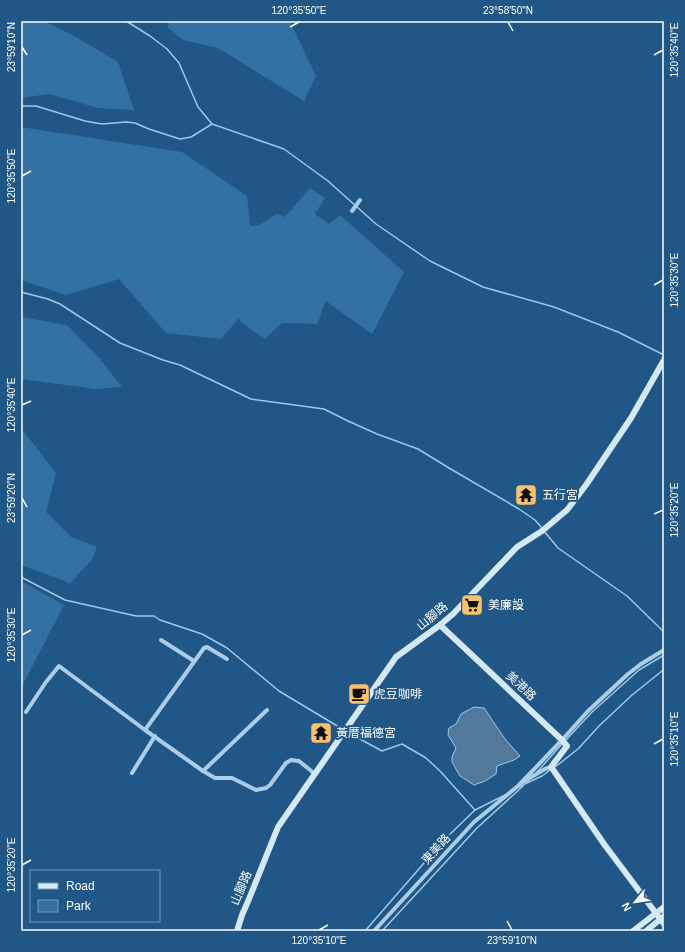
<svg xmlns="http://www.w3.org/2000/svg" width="685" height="952" font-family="Helvetica,'Noto Sans TC',sans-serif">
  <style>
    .green { fill: #3371a5 }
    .water { fill: #52799c; stroke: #9dc9ec }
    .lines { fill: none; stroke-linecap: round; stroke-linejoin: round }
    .stream { stroke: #9dc9ec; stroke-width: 1.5 }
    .street { stroke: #aacdea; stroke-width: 4 }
    .secondary { stroke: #d5e8f8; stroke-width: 6 }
    .ticks { fill: none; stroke: #fff; stroke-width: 1.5 }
    .labels { text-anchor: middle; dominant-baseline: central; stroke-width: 4; stroke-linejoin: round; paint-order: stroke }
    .poi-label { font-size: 12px; fill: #fff; stroke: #205787; text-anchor: start }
    .street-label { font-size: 12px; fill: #fff; stroke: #205787 }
    .neatline { fill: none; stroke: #fff; stroke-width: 1.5 }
    .ticks-label { font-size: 10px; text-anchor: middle; fill: #fff }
  </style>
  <rect width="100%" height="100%" fill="#205787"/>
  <g class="green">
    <polygon points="21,21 44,21 74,36 118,62 134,110 98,108 49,94 21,98"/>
    <polygon points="170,21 288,21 291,24 316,76 304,101 218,48 183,40 167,27"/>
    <polygon points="21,127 182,152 247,196 250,226 259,225 277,214 285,217 310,188 325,198 315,214 329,224 340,215 404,272 372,334 326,301 317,324 282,323 265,339 241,322 239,318 221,339 166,333 119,279 66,295 24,281 21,281"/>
    <polygon points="21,317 67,325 100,359 122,387 96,389 21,379"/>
    <polygon points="21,428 56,473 46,512 71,537 97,547 92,560 70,583 21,565"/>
    <polygon points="21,581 64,605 21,688"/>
  </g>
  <polygon class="water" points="474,707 484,708 505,739 520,756 514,760 497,766 496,774 485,781 474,785 460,776 452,762 452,757 456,748 448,735 449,728 456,724 461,714"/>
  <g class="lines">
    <g class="stream">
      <polyline points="126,21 150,36 167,49 179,63 198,107 212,124 284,149 328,181 376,224 430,261 483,287 554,307 618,332 664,355"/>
      <polyline points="21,106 36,106 85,121 102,124 126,122 135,123 149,129 180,139 191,137 212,124"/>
      <polyline points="21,292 48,299 60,304 120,343 163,360 180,365 251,399 324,409 348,421 377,434 418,449 449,468 519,509 535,520 542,528"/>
      <polyline points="544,531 558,548 627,596 664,632"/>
      <polyline points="21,577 65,600 136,616 154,616 160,620 202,634 227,648 279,691 344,730"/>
      <polyline points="347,732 382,751 402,744 426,758 440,771 475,810"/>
      <polyline points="565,741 592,712 639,670 664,655"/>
      <polyline points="555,767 578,749 599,726 632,695 662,671 664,670"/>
      <polyline points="537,772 562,744"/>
      <polyline points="527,783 542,776 550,770"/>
      <polyline points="519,787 525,784 529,781"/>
      <polyline points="365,931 444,840 475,810 505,795"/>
      <polyline points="382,931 477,828 523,786"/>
    </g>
    <g class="street">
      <polyline points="352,211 360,200"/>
      <polyline points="161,640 194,661"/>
      <polyline points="26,712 46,682 59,666 145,730 203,771 215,778 232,778 256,790 266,788 270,785 286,763 291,760 299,761 315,774"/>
      <polyline points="145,730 204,648 207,647 227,659"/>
      <polyline points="203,771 267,710"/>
      <polyline points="132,773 155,736"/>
      <polyline points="523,782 545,769 551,767"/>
      <polyline points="374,931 474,822 518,786 562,740 588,711 628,674 641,664 664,650"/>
    </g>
    <g class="secondary">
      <polyline points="440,625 562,740 567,746 551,767 554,771 604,844 664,924"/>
      <polyline points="237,931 242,915 249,899 278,827 396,657 440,625 453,614 517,547 542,531 567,510 586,485 631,418 664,360"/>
      <polyline points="633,931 664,907"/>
      <polyline points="646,931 663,917"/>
    </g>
  </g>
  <path class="ticks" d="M508 22 513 31M290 27 299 22M22 47 27 55M654 55 663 50M22 176 31 171M654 285 663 280M22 405 31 401M22 498 27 507M654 514 663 510M22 635 31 630M654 744 663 739M22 865 31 860M507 921 512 930M319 930 328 925"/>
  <defs>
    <g id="temple-square" transform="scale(1.15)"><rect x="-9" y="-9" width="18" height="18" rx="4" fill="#f8c16a" stroke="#205787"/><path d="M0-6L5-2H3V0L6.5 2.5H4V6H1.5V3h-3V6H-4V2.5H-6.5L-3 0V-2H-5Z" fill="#111"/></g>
    <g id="supermarket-square" transform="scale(1.15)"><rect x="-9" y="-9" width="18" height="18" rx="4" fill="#f8c16a" stroke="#205787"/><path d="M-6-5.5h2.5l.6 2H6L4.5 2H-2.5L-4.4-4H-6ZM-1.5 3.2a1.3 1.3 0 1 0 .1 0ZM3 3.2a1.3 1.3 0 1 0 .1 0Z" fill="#111"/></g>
    <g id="cafe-square" transform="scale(1.15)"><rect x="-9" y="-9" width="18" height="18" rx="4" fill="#f8c16a" stroke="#205787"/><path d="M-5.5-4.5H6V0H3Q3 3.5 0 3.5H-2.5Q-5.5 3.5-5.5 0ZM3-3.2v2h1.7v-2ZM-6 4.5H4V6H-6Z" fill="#111"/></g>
  </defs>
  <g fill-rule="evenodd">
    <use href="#temple-square" x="526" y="495"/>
    <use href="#supermarket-square" x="472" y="605"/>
    <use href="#cafe-square" x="359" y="694"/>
    <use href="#temple-square" x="321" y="733"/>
  </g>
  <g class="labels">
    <g class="poi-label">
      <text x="542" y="495">五行宮</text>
      <text x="488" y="605">美廉設</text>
      <text x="374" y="694">虎豆咖啡</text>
      <text x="336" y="733">黃厝福德宮</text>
    </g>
    <g class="street-label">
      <text transform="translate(432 616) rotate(-40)">山腳路</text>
      <text transform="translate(521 686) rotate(43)">美港路</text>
      <text transform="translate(436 849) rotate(-48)">東美路</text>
      <text transform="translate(241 888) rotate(-67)">山腳路</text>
    </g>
  </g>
  <rect width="685" height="952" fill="none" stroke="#205787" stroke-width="44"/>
  <rect x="30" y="870" width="130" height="52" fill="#205787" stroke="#799ab7"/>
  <rect x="38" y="883" width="20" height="6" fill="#d5e8f8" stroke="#799ab7"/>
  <text x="66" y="890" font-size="12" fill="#ffffff">Road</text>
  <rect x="38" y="900" width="20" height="12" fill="#3371a5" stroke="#799ab7"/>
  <text x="66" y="910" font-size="12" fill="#ffffff">Park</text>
  <g transform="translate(635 902) rotate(241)" stroke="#205787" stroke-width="3" paint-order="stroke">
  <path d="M0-3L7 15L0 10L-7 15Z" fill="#ffffff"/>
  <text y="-6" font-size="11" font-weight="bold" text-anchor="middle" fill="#ffffff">N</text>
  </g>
  <rect x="22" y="22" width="641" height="908" class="neatline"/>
  <g class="ticks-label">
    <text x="299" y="14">120°35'50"E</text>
    <text x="508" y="14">23°58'50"N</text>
    <text transform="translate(11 47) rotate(-90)" y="4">23°59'10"N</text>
    <text transform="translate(674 50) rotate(-90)" y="4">120°35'40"E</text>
    <text transform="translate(11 176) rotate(-90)" y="4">120°35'50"E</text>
    <text transform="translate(674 280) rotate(-90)" y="4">120°35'30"E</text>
    <text transform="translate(11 405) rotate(-90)" y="4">120°35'40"E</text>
    <text transform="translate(11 498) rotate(-90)" y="4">23°59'20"N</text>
    <text transform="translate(674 510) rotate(-90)" y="4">120°35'20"E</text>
    <text transform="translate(11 635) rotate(-90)" y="4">120°35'30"E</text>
    <text transform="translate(674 739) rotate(-90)" y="4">120°35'10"E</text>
    <text transform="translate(11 865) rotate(-90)" y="4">120°35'20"E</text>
    <text x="319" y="944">120°35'10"E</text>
    <text x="512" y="944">23°59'10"N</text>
  </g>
</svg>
